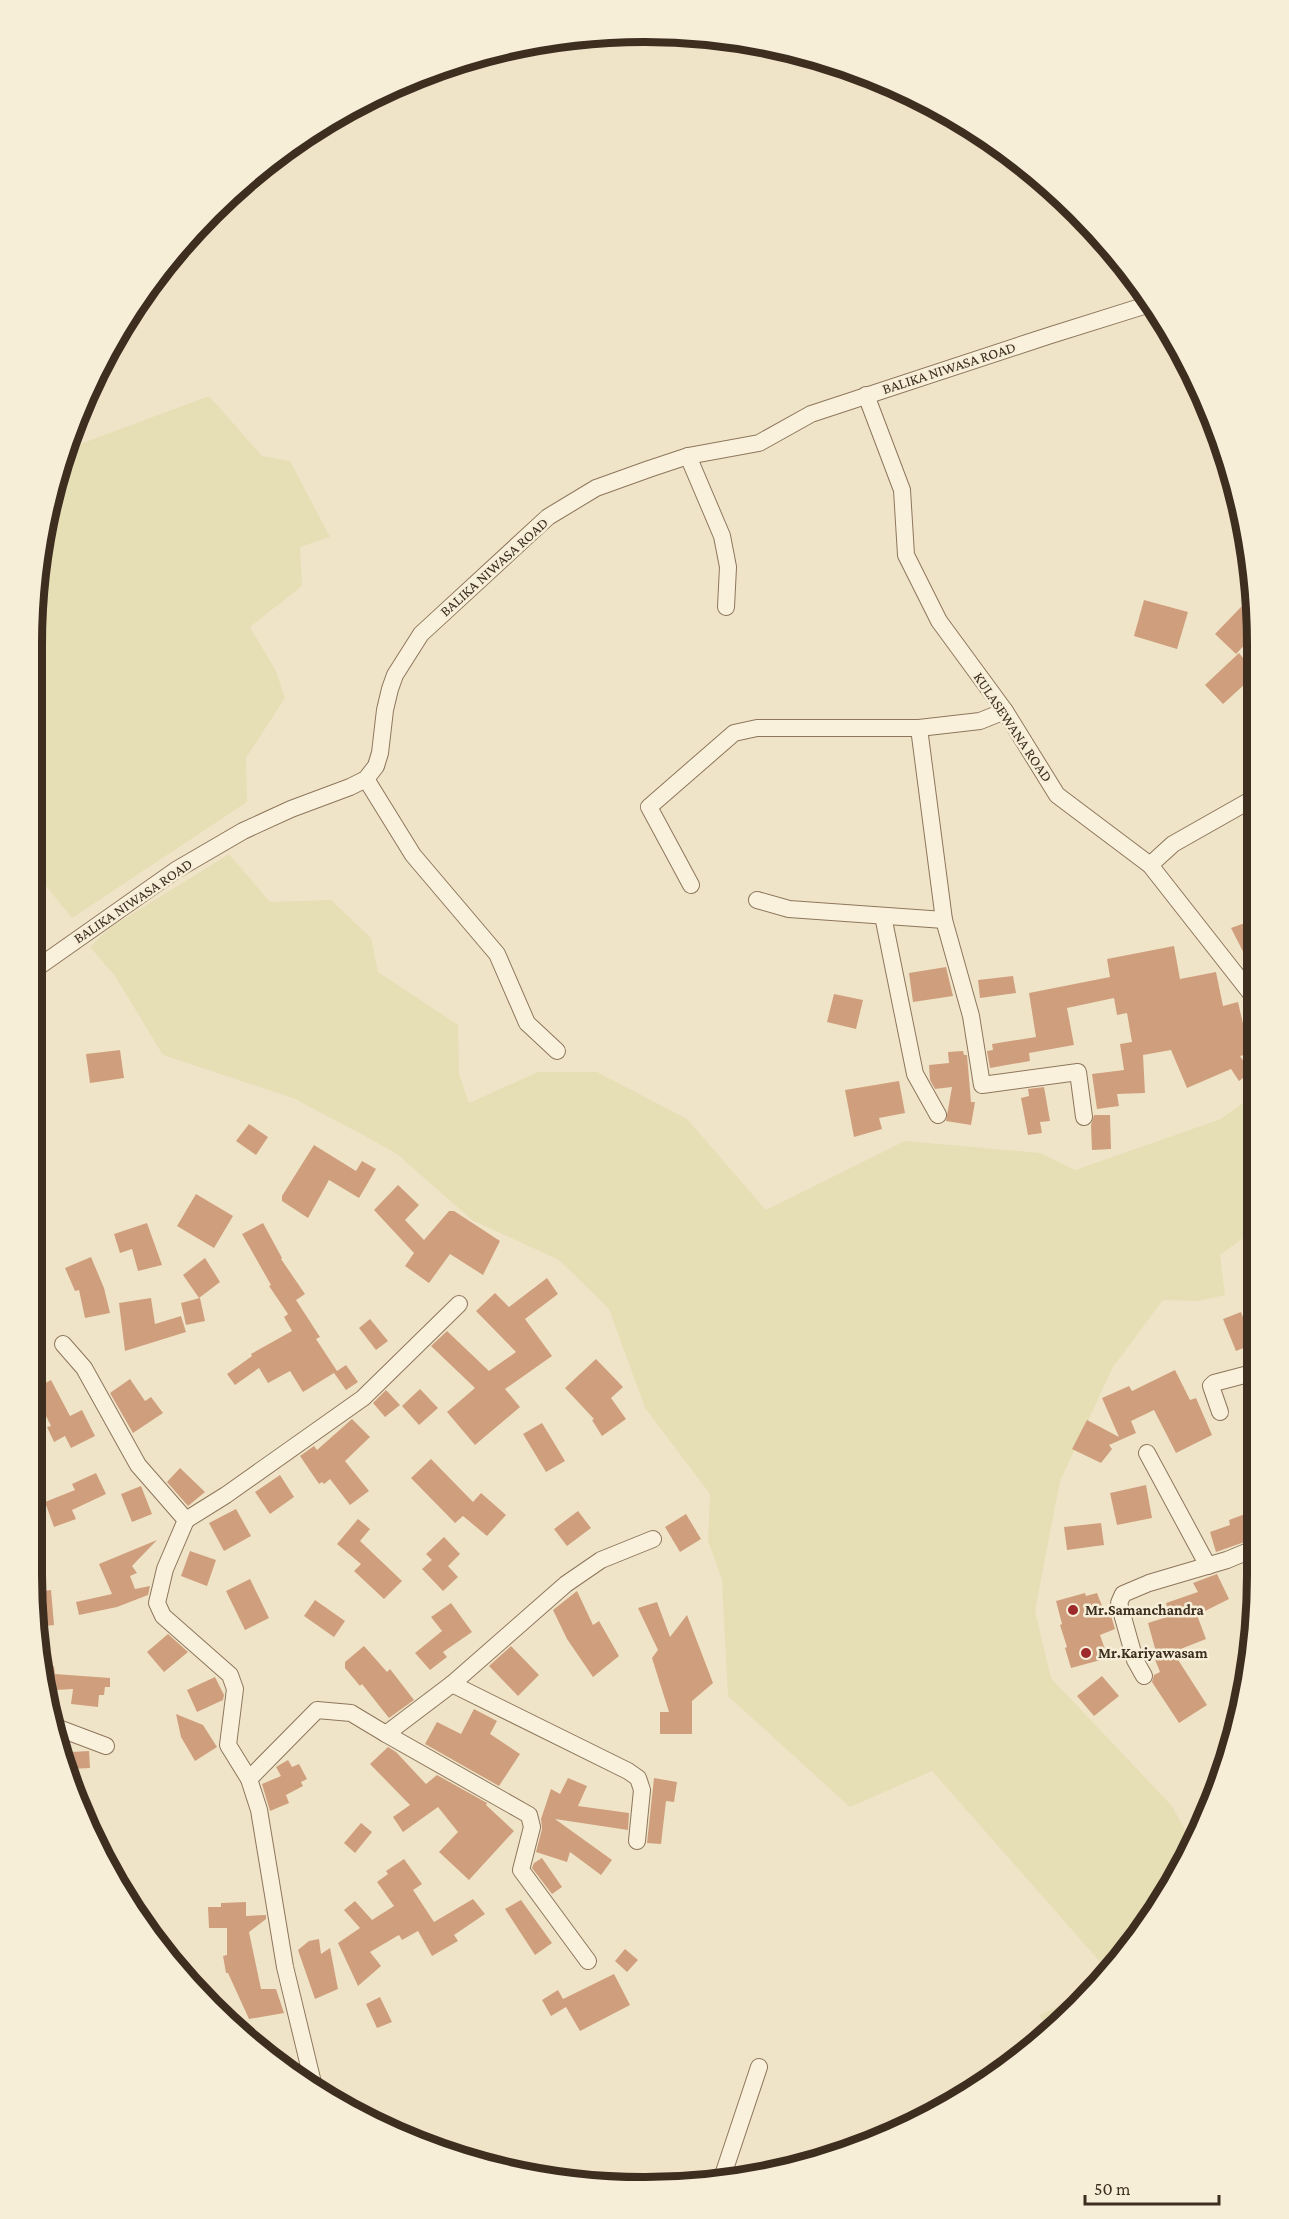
<svg xmlns="http://www.w3.org/2000/svg" width="1289" height="2219" font-family="'Crimson Pro',serif">
  <style>
    .farmland { fill: #e6deb5 }
    .building { fill: #cf9f7d }
    .lines { fill: none; stroke-linecap: round; stroke-linejoin: round }
    .minor-casing { stroke: #8d765c; stroke-width: 18 }
    .minor { stroke: #faf1dc; stroke-width: 16 }
    .poi-dot { fill: #9e2a2b; stroke: #f7eed8; stroke-width: 2 }
    .labels { text-anchor: middle; dominant-baseline: central; stroke-width: 5; stroke-linejoin: round; paint-order: stroke }
    .street-label { font-size: 15px; fill: #3d2e20; stroke: #f7eed8 }
    .poi-label { font-size: 15px; font-weight: bold; fill: #3d2e20; stroke: #f7eed8; text-anchor: start }
    .rim { fill: none; stroke: #3d2e20; stroke-width: 8 }
  </style>
  <rect width="100%" height="100%" fill="#f0e4c8"/>
  <g class="farmland">
    <polygon points="209,396 262,456 290,461 330,537 300,547 302,586 250,627 276,671 285,698 246,758 247,802 72,918 34,871 33,604 64,450"/>
    <polygon points="229,854 270,902 331,900 371,938 378,972 458,1025 459,1074 469,1103 538,1072 597,1072 687,1119 766,1210 905,1141 1040,1153 1075,1170 1221,1119 1256,1093 1256,1234 1246,1236 1220,1255 1225,1295 1198,1301 1163,1300 1113,1367 1060,1481 1035,1611 1051,1678 1172,1806 1191,1841 1154,1915 1110,1973 932,1771 850,1807 728,1696 722,1579 708,1541 710,1494 645,1408 609,1309 559,1260 472,1220 397,1154 363,1135 293,1098 163,1055 115,976 90,947 111,927"/>
    <polygon points="1089,1994 1050,2030 1039,2015"/>
  </g>
  <g class="building">
    <polygon points="1144,600 1188,612 1177,649 1134,636"/>
    <polygon points="1242,606 1256,619 1256,633 1236,654 1215,634"/>
    <polygon points="1239,653 1256,674 1223,704 1205,685"/>
    <polygon points="1256,919 1256,977 1231,928"/>
    <polygon points="1174,946 1180,979 1216,972 1223,1006 1238,1002 1245,1032 1253,1053 1240,1056 1251,1072 1239,1081 1231,1069 1187,1088 1171,1050 1143,1055 1145,1093 1117,1094 1119,1106 1097,1109 1092,1074 1124,1070 1120,1044 1132,1042 1127,1013 1117,1015 1114,998 1067,1008 1074,1045 1029,1053 1030,1061 990,1068 987,1051 993,1050 992,1044 1036,1037 1029,993 1110,977 1107,959"/>
    <polygon points="946,967 953,996 913,1002 909,973"/>
    <polygon points="1013,976 1016,993 980,998 978,980"/>
    <polygon points="834,994 863,1000 856,1029 827,1022"/>
    <polygon points="120,1050 124,1078 90,1083 86,1054"/>
    <polygon points="963,1051 964,1055 967,1055 971,1102 975,1102 971,1125 946,1121 952,1087 935,1089 930,1080 929,1065 949,1063 948,1052"/>
    <polygon points="899,1081 905,1113 879,1118 882,1129 854,1137 845,1090"/>
    <polygon points="1044,1087 1050,1121 1040,1122 1042,1133 1028,1135 1021,1098 1029,1096 1028,1089"/>
    <polygon points="1094,1115 1110,1115 1111,1149 1092,1150 1091,1125"/>
    <polygon points="249,1124 268,1137 256,1155 236,1141"/>
    <polygon points="314,1145 356,1171 362,1161 376,1169 359,1198 329,1180 308,1218 282,1201 282,1196"/>
    <polygon points="398,1185 419,1205 405,1220 424,1240 449,1211 454,1211 500,1241 483,1275 450,1254 429,1283 405,1266 414,1253 374,1210"/>
    <polygon points="196,1194 233,1216 214,1248 177,1226"/>
    <polygon points="147,1223 162,1265 138,1271 132,1249 120,1253 114,1234"/>
    <polygon points="263,1223 282,1258 281,1259 305,1294 296,1300 320,1337 316,1339 337,1371 346,1365 358,1382 346,1390 334,1373 303,1392 290,1371 268,1383 259,1368 235,1385 227,1374 252,1356 251,1354 292,1331 284,1317 288,1314 269,1286 271,1285 242,1234"/>
    <polygon points="91,1257 104,1288 110,1313 85,1318 79,1290 75,1291 65,1268"/>
    <polygon points="205,1258 220,1282 199,1298 183,1275"/>
    <polygon points="547,1278 558,1294 525,1319 552,1356 505,1389 520,1407 475,1445 447,1412 475,1388 431,1346 447,1331 489,1371 516,1352 476,1311 495,1293 509,1307"/>
    <polygon points="151,1298 155,1324 181,1316 186,1332 125,1351 119,1303"/>
    <polygon points="200,1298 205,1321 186,1325 181,1303"/>
    <polygon points="1241,1312 1244,1320 1256,1316 1256,1343 1236,1351 1223,1319"/>
    <polygon points="370,1319 388,1341 376,1350 359,1328"/>
    <polygon points="596,1359 623,1387 611,1398 626,1419 602,1436 592,1420 594,1419 565,1388"/>
    <polygon points="1175,1370 1190,1400 1196,1398 1212,1435 1176,1453 1154,1410 1131,1421 1136,1433 1109,1445 1112,1449 1101,1463 1072,1449 1087,1420 1119,1437 1102,1398 1129,1386 1132,1391"/>
    <polygon points="130,1379 145,1401 151,1397 163,1413 133,1433 110,1393"/>
    <polygon points="51,1380 70,1416 82,1410 95,1436 71,1448 65,1436 54,1442 47,1427 51,1426 36,1396 36,1388"/>
    <polygon points="420,1389 438,1408 419,1425 402,1406"/>
    <polygon points="386,1390 400,1405 385,1417 373,1403"/>
    <polygon points="352,1419 370,1437 345,1461 369,1491 350,1505 330,1479 324,1484 322,1482 319,1484 300,1456 314,1446 317,1450"/>
    <polygon points="542,1423 565,1461 546,1472 523,1434"/>
    <polygon points="431,1459 473,1502 481,1493 506,1515 487,1536 463,1516 455,1523 411,1478"/>
    <polygon points="180,1468 205,1492 188,1506 167,1482"/>
    <polygon points="96,1473 106,1494 72,1510 76,1519 54,1527 45,1502 75,1490 72,1484"/>
    <polygon points="280,1475 294,1497 270,1514 255,1492"/>
    <polygon points="1146,1485 1152,1518 1117,1525 1110,1493"/>
    <polygon points="141,1486 152,1514 132,1522 121,1494"/>
    <polygon points="236,1509 251,1536 224,1551 209,1523"/>
    <polygon points="1256,1510 1256,1538 1216,1552 1210,1532 1230,1525 1229,1520"/>
    <polygon points="578,1511 591,1528 567,1546 554,1529"/>
    <polygon points="686,1514 701,1539 680,1552 665,1527"/>
    <polygon points="358,1519 370,1529 360,1541 402,1581 384,1599 354,1571 361,1564 337,1544"/>
    <polygon points="1101,1523 1104,1545 1067,1550 1064,1527"/>
    <polygon points="444,1537 460,1554 448,1566 458,1577 443,1591 422,1569 432,1560 426,1554"/>
    <polygon points="157,1540 132,1566 137,1573 130,1576 135,1589 150,1586 148,1595 117,1607 79,1615 76,1602 112,1594 99,1564"/>
    <polygon points="190,1551 216,1560 207,1586 181,1576"/>
    <polygon points="1256,1559 1256,1590 1245,1564"/>
    <polygon points="1217,1574 1229,1599 1197,1615 1206,1639 1173,1652 1207,1705 1179,1723 1152,1682 1154,1675 1160,1672 1152,1652 1156,1652 1148,1623 1170,1616 1166,1603 1198,1592 1193,1583"/>
    <polygon points="250,1579 269,1618 245,1630 226,1591"/>
    <polygon points="51,1590 54,1625 37,1627 37,1592"/>
    <polygon points="577,1591 593,1625 599,1621 619,1656 593,1677 567,1639 553,1610"/>
    <polygon points="1085,1593 1086,1596 1097,1593 1104,1611 1109,1609 1115,1629 1100,1635 1108,1658 1071,1668 1065,1648 1067,1647 1060,1625 1062,1624 1056,1601"/>
    <polygon points="315,1600 345,1621 334,1637 304,1616"/>
    <polygon points="657,1602 670,1637 687,1615 713,1683 692,1701 692,1734 660,1734 660,1712 669,1712 652,1658 658,1650 638,1608"/>
    <polygon points="451,1603 472,1632 443,1652 447,1657 430,1670 415,1653 442,1631 431,1617"/>
    <polygon points="168,1634 188,1652 164,1672 147,1652"/>
    <polygon points="364,1646 387,1672 390,1669 414,1700 389,1718 362,1684 360,1686 345,1668 345,1662"/>
    <polygon points="511,1646 539,1675 518,1696 489,1666"/>
    <polygon points="54,1666 55,1674 110,1678 110,1687 105,1687 104,1695 99,1695 98,1707 71,1704 73,1689 56,1690 57,1707 49,1708 40,1667"/>
    <polygon points="1102,1676 1119,1696 1094,1716 1077,1696"/>
    <polygon points="215,1677 224,1695 223,1700 197,1712 187,1690"/>
    <polygon points="474,1709 497,1721 490,1734 520,1754 499,1786 425,1744 437,1722 461,1734"/>
    <polygon points="176,1714 203,1725 217,1747 195,1761 181,1737"/>
    <polygon points="388,1747 396,1752 426,1784 437,1775 487,1803 486,1805 514,1831 469,1880 439,1852 458,1832 438,1807 403,1832 393,1817 410,1805 370,1764"/>
    <polygon points="89,1751 90,1768 71,1769 71,1752"/>
    <polygon points="288,1760 292,1767 299,1764 307,1779 301,1782 303,1786 286,1795 289,1803 270,1811 262,1784 281,1776 276,1767"/>
    <polygon points="568,1778 587,1786 578,1806 629,1813 628,1830 555,1819 612,1860 601,1875 570,1852 567,1862 536,1852 542,1829 541,1819 551,1789 560,1794"/>
    <polygon points="654,1778 677,1782 674,1802 666,1801 661,1844 647,1843"/>
    <polygon points="361,1823 372,1832 355,1853 344,1843"/>
    <polygon points="542,1858 562,1887 552,1894 532,1868 534,1863"/>
    <polygon points="404,1859 422,1884 413,1890 434,1922 473,1899 485,1914 454,1935 458,1941 432,1956 418,1931 402,1940 399,1935 370,1952 381,1966 358,1986 338,1943 360,1928 344,1910 355,1901 372,1920 394,1906 377,1882 388,1874 386,1871"/>
    <polygon points="521,1900 552,1943 535,1955 505,1909"/>
    <polygon points="246,1902 246,1916 266,1915 266,1919 249,1932 261,1989 276,1989 284,2013 249,2019 228,1973 226,1973 223,1956 227,1955 227,1928 209,1928 208,1907 221,1907 221,1903"/>
    <polygon points="319,1939 321,1954 330,1948 338,1989 315,1999 298,1950 309,1941"/>
    <polygon points="625,1949 638,1960 627,1972 615,1961"/>
    <polygon points="614,1974 630,2005 580,2031 566,2007 551,2016 542,2000 558,1990 563,1999"/>
    <polygon points="380,1997 392,2022 377,2028 366,2004"/>
  </g>
  <g class="lines">
    <g class="minor-casing">
      <g id="minor">
        <polyline points="866,395 902,490 906,555 939,621 1005,711 1057,795 1150,865 1256,1000"/>
        <polyline points="688,456 722,536 728,567 726,607"/>
        <polyline points="919,728 944,920 971,1016 982,1085 1078,1072 1084,1117"/>
        <polyline points="366,779 413,855 497,954 527,1023 557,1051"/>
        <polyline points="1150,865 1173,844 1256,797"/>
        <polyline points="691,885 649,807 734,733 757,728 919,728 980,721 1005,711"/>
        <polyline points="757,900 789,909 944,920"/>
        <polyline points="883,916 915,1074 938,1115"/>
        <polyline points="34,970 176,870 243,831 291,809 350,787 366,779 376,766 380,753 385,710 390,689 395,675 421,634 548,517 596,488 649,469 688,456 759,443 811,414 1048,336 1150,304"/>
        <polyline points="63,1344 84,1368 138,1465 186,1520 165,1569 157,1603 163,1616 230,1675 235,1689 228,1745 249,1779 259,1810 285,1967 315,2091"/>
        <polyline points="1220,1412 1211,1386 1214,1383 1256,1372"/>
        <polyline points="1147,1453 1208,1566"/>
        <polyline points="186,1520 226,1495 363,1398 459,1304"/>
        <polyline points="1144,1676 1135,1660 1119,1603 1123,1594 1149,1583 1227,1560 1256,1548"/>
        <polyline points="452,1684 628,1771 638,1778 642,1790 637,1841"/>
        <polyline points="53,1726 106,1746"/>
        <polyline points="386,1734 529,1815 532,1827 521,1870 588,1961"/>
        <polyline points="249,1779 317,1710 351,1713 386,1734 452,1684 566,1584 601,1560 653,1539"/>
        <polyline points="721,2181 759,2067"/>
      </g>
    </g>
    <use href="#minor" class="minor"/>
  </g>
  <g class="poi-dot">
    <circle cx="1073" cy="1610" r="6"/>
    <circle cx="1086" cy="1653" r="6"/>
  </g>
  <g class="labels">
    <g class="street-label">
      <text transform="translate(949 368) rotate(-18)">BALIKA NIWASA ROAD</text>
      <text transform="translate(494 567) rotate(-42)">BALIKA NIWASA ROAD</text>
      <text transform="translate(1013 727) rotate(56)">KULASEWANA ROAD</text>
      <text transform="translate(133 901) rotate(-34)">BALIKA NIWASA ROAD</text>
    </g>
    <g class="poi-label">
      <text x="1085" y="1610">Mr.Samanchandra</text>
      <text x="1098" y="1653">Mr.Kariyawasam</text>
    </g>
  </g>
  <path d="M0 0H1289V2219H0ZM644 42H645A602 602 0 0 1 1247 644V1575A602 602 0 0 1 645 2177H644A602 602 0 0 1 42 1575V644A602 602 0 0 1 644 42Z" fill="#f7eed8" fill-rule="evenodd"/>
  <path class="rim" d="M644 42H645A602 602 0 0 1 1247 644V1575A602 602 0 0 1 645 2177H644A602 602 0 0 1 42 1575V644A602 602 0 0 1 644 42Z"/>
  <path d="M1085 2195v9h134v-9" fill="none" stroke="#3d2e20" stroke-width="3"/>
  <text x="1094" y="2195" font-size="18" fill="#3d2e20" stroke="#f7eed8" stroke-width="4.5" paint-order="stroke">50 m</text>
</svg>
